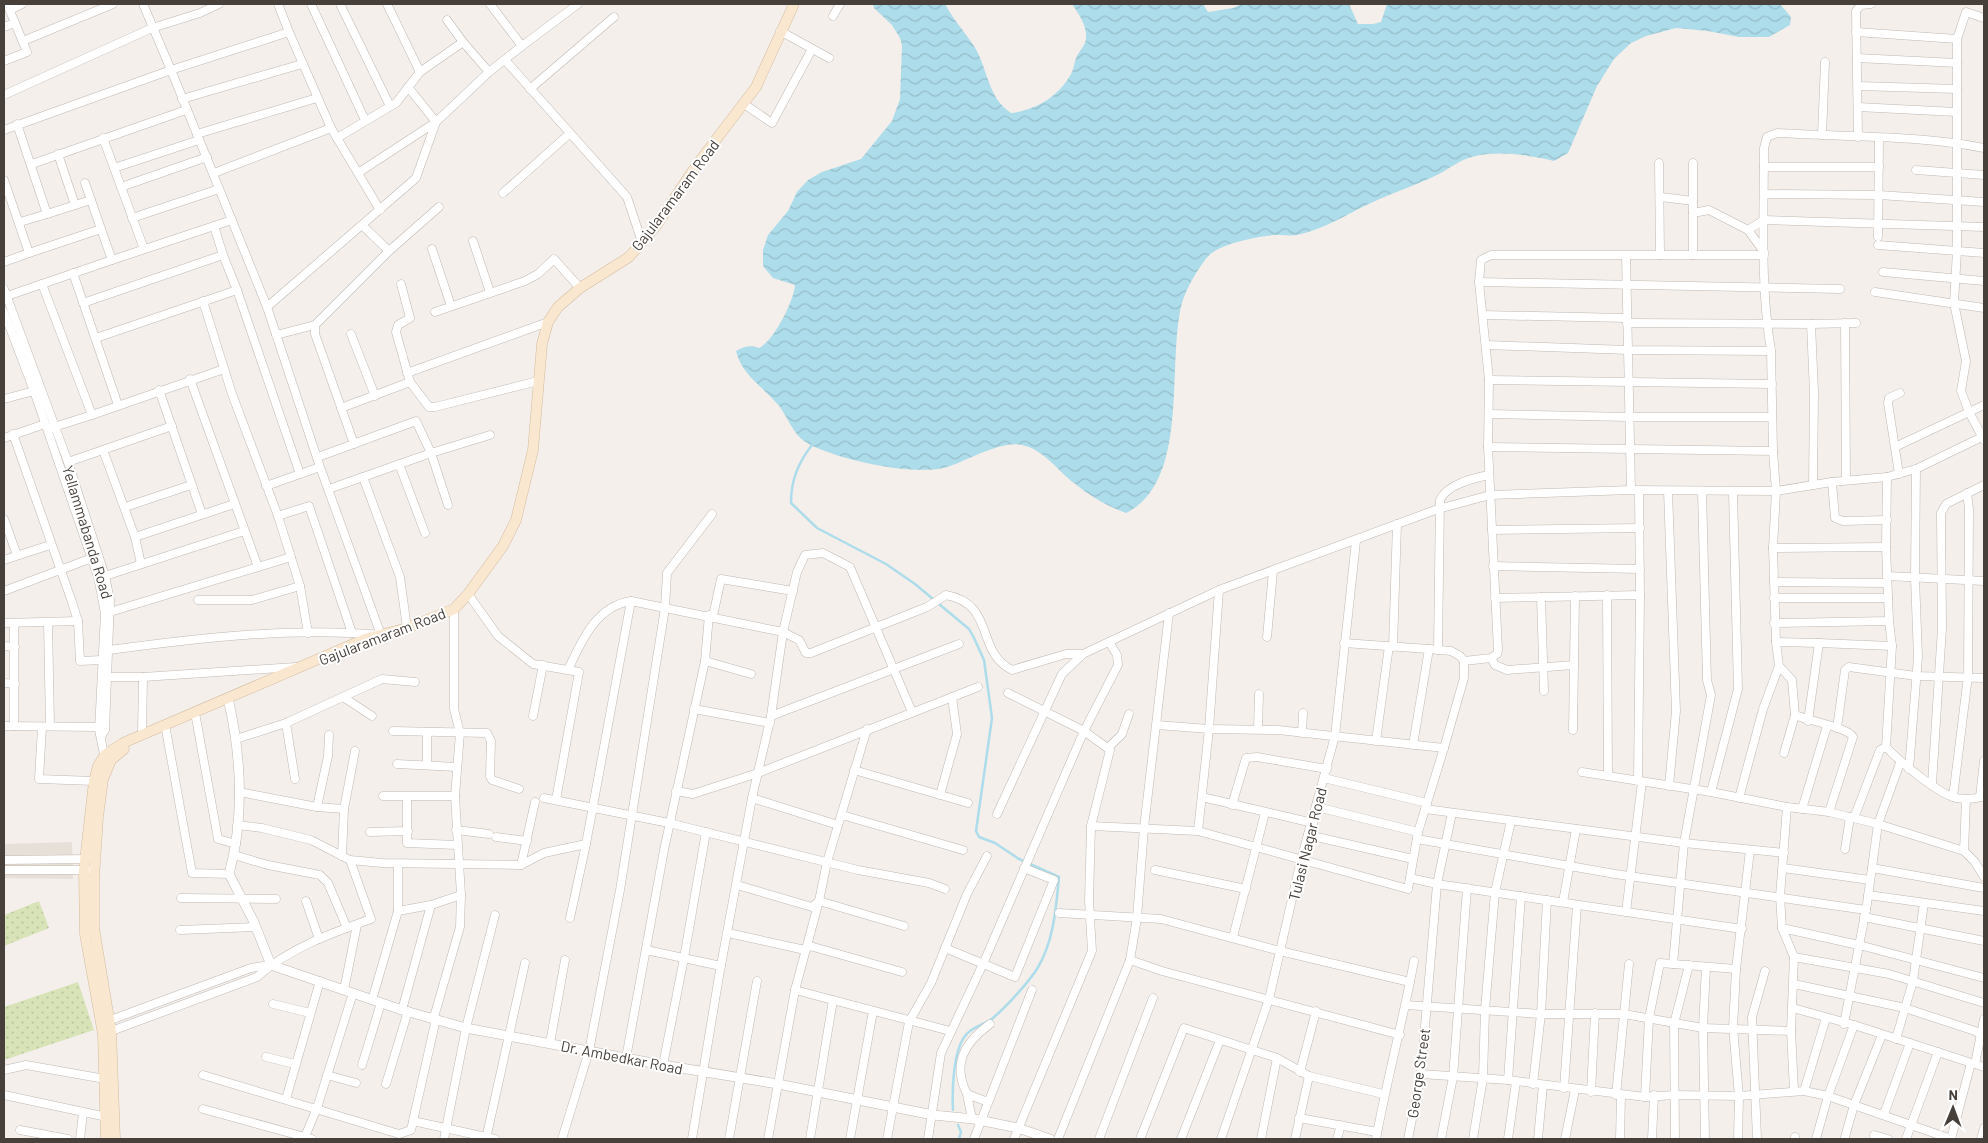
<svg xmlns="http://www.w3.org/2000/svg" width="1988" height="1143" font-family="Barlow,sans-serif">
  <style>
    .residential { fill: #e7e0d9 }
    .grass { fill: url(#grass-dots) }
    .water { fill: url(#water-waves) }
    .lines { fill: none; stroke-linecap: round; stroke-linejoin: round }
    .stream { stroke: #addcea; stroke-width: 2.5 }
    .minor-casing { stroke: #c1b8b1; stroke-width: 9 }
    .tertiary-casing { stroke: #c1b8b1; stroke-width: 10 }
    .secondary-casing { stroke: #d2bca1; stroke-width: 11 }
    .minor { stroke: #fff; stroke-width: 8 }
    .tertiary { stroke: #fff; stroke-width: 9 }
    .secondary { stroke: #fae7cf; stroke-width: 10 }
    .labels { text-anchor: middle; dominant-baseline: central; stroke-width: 4; stroke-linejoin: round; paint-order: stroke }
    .street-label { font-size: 15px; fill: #473f39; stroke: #fff }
  </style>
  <defs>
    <pattern id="grass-dots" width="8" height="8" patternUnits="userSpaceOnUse" patternTransform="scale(1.25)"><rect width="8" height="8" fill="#d8e4b8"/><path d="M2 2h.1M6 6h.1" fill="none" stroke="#bbc59f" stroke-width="1.8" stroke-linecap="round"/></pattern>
    <pattern id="water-waves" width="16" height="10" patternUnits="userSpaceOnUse" patternTransform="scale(1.25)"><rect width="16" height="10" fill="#addcea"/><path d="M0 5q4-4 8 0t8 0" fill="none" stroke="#96bec9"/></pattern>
  </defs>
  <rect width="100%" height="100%" fill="#f4efeb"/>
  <polygon class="residential" points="72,842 73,879 4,878 4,844"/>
  <g class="grass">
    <polygon points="39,901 49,928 4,946 4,915"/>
    <polygon points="78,982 94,1030 4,1060 4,1007"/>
  </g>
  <path class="water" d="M873 4H945C953 19 964 31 974 46 988 68 987 97 1011 113 1036 110 1058 97 1071 74 1074 69 1074 62 1077 56 1081 48 1087 44 1086 35 1086 24 1078 13 1072 4H1203L1208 12 1233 8 1242 4H1349L1358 24H1373L1381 22 1387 4H1780L1791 17 1790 25 1769 37H1739L1708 31 1676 28 1646 36 1631 43 1614 59 1597 86 1568 153 1554 161C1528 155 1498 150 1472 157 1460 160 1450 168 1439 174 1417 185 1394 192 1373 202 1349 213 1323 230 1297 235 1290 236 1281 235 1274 235 1255 237 1215 244 1205 260 1196 272 1186 289 1182 303 1166 363 1191 481 1126 513 1106 506 1089 495 1074 483 1058 471 1043 449 1022 445 1001 440 967 461 947 467 915 477 831 459 804 441 793 433 787 417 780 407 765 388 742 376 736 351 745 346 750 345 759 348 773 342 794 301 795 285L773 278 763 266V250L768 235 788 211 797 192 808 180 822 172 861 159 892 121 900 99 902 45 900 38 892 25 874 8Z"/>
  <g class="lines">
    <g class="stream">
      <path d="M812 445C798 463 791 480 791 503L817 528 886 564 915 584 969 629 974 638 984 660 992 718 976 831 979 837 995 843 1019 859 1059 877C1056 908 1054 941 1037 969 1027 984 1007 1006 993 1018 985 1025 972 1026 965 1036 953 1052 952 1090 953 1110"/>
      <polyline points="958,1125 961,1132 959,1139"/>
    </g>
    <g class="minor-casing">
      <g id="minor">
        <polyline points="143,4 171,70 289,32 331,128 380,210"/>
        <polyline points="278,4 289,32"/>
        <polyline points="311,4 365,120"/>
        <polyline points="340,4 390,106"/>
        <polyline points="387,4 420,72"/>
        <polyline points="10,10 22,4"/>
        <polyline points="833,16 840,4"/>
        <polyline points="447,20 463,42"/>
        <polyline points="4,27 15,23 7,4"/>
        <polyline points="780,31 829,58"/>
        <polyline points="1856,32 1957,39"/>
        <polyline points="23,41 113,4"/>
        <polyline points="522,46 578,4"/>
        <polyline points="1857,58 1957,63"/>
        <polyline points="505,60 627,197 642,242"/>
        <polyline points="4,61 27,52 15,23"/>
        <polyline points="489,72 522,46 490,4"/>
        <polyline points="1858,86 1957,89"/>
        <polyline points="530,89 614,17"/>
        <polyline points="4,95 152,28 200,13 219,4"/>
        <polyline points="182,99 302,64"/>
        <polyline points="744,104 772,123 812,49"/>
        <polyline points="1858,107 1956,112"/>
        <polyline points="17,124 47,214 91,200 101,229"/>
        <path d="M4 130 171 70 267 307 320 467 381 635C291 627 199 638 109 650"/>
        <polyline points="197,134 317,98"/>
        <polyline points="1822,135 1825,62"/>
        <polyline points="1858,137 1856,11 1861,5 1871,4"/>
        <polyline points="103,138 144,249"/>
        <polyline points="58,154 75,205"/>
        <polyline points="1659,163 1660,255"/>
        <polyline points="32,164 186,110"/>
        <polyline points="1764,167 1879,167"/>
        <polyline points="114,168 199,140"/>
        <polyline points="1916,170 1984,175"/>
        <polyline points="214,173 331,128"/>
        <polyline points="358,173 436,122 408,87"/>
        <polyline points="4,180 29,253 101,229 112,260 232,220"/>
        <polyline points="85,183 91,200"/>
        <polyline points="121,187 207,157"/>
        <polyline points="503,193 569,134"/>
        <polyline points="1764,194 1879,195 1984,202"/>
        <polyline points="1661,197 1693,201"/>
        <polyline points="1693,213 1709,210 1748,230 1764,220 1984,227"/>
        <polyline points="132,218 219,189"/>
        <polyline points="20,222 47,214"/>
        <polyline points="362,225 389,251 439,207"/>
        <polyline points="214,226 223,255"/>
        <polyline points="1748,230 1764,252"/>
        <polyline points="1878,237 1879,138"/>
        <polyline points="473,241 490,292"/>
        <polyline points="1878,245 1984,253"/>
        <polyline points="432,249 451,306"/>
        <polyline points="1693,255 1693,163"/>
        <polyline points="1626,256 1631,490"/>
        <polyline points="4,262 29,253"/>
        <polyline points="1883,272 1984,281"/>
        <polyline points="73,273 118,405"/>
        <polyline points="1479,282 1840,289"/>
        <polyline points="42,284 92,415 224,369"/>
        <polyline points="4,289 68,462 105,576 110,600 105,730 102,735"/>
        <polyline points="1875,292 1984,308"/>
        <polyline points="7,296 112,260"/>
        <polyline points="203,301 232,394 278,516 300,586 308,633"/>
        <polyline points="83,303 223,255 237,290 300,474"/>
        <polyline points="267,307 416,178 436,122 489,72 463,42 420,72 396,103 337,138"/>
        <polyline points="4,312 34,391 98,577 105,613 99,730 105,759"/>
        <polyline points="435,312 525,281 538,274 554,259 580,288"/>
        <polyline points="1483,315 1627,318"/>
        <polyline points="1627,323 1811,324"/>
        <polyline points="1845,323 1846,480"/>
        <polyline points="351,334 375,396"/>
        <polyline points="276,335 315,325"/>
        <polyline points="96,338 237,290"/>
        <polyline points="1487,345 1628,350 1771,351 1773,451 1776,491 1773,548 1776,642"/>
        <path d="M1771 351C1760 284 1764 216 1764 148L1767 137 1777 133C1846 137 1917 135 1984 148"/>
        <polyline points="407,373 548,322"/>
        <polyline points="190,379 258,567"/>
        <polyline points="1489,380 1772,384"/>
        <polyline points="410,382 429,407 435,407 538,381"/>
        <polyline points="159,390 202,514"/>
        <polyline points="4,399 34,391"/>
        <polyline points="341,408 410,382 396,332 398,325 410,318 401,284"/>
        <polyline points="1489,414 1628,417 1772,417"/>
        <polyline points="51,428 92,415"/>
        <polyline points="13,434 72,602 78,621 80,661 101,660"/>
        <polyline points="4,438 45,424"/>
        <polyline points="1984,440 1969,412 1961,391 1966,361 1954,303 1957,251 1957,39 1966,12 1984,18"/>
        <polyline points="354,444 315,334 315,325 389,251"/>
        <polyline points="1488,447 1773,451"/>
        <polyline points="1895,447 1984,405"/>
        <polyline points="103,450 135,537 141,564"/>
        <polyline points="318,457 416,421 431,453 448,505"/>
        <polyline points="68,462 172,426"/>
        <polyline points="399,464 425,533"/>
        <polyline points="1899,474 1888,403 1889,398 1900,393"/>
        <polyline points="363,477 400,577 407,628"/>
        <path d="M1887 477 1886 547 1889 621 1892 646 1886 747C1899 761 1935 791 1953 797 1961 800 1976 799 1984 796"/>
        <polyline points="1832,482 1835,518 1843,521 1887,520"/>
        <polyline points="1813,485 1814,393 1811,324 1856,323"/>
        <polyline points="266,486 320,467"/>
        <polyline points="329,489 431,453 490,435"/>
        <polyline points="1639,491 1640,595"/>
        <polyline points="1668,491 1676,711 1669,786"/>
        <polyline points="125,507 191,485"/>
        <polyline points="712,514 667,573 665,608 783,632 797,572 805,555 823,553 850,567 912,712"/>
        <polyline points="278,516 309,506 352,633"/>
        <polyline points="4,519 17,555"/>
        <polyline points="1492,530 1640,528"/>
        <polyline points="135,537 234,504"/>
        <polyline points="1773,548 1886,547"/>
        <polyline points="4,560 50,545"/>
        <polyline points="1493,566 1640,569"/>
        <polyline points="105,576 244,531"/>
        <polyline points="1887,576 1984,581"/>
        <polyline points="1774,582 1887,583"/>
        <polyline points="4,591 92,558"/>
        <polyline points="468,594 498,636 533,664 579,672 556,800"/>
        <polyline points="1607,595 1608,776"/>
        <polyline points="1541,597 1544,691"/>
        <polyline points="1495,598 1640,595 1638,781"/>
        <polyline points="1774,598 1888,598"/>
        <polyline points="198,600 252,600 300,586"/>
        <polyline points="110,612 291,557"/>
        <polyline points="709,615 705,661 751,674"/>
        <polyline points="713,616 721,579 793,591"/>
        <polyline points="4,623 78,621"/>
        <polyline points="1774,623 1889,621"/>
        <polyline points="48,624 50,726"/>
        <polyline points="1267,637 1273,571"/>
        <polyline points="1344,643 1429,649 1451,651 1460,656 1464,661 1464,678 1444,748"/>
        <polyline points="4,646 15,647"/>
        <polyline points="1393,647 1397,524"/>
        <path d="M1438 650 1440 500C1447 484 1474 478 1489 475"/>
        <polyline points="1491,658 1495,665 1507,670 1574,665"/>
        <polyline points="1464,661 1491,658 1497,654 1498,650 1488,447 1489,380 1479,282 1481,260 1491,255 1764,255"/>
        <polyline points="1779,666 1776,642 1819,643"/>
        <path d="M568 670C581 642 596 606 631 601"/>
        <polyline points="107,677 143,677 142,735"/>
        <polyline points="143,677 296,667"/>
        <polyline points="4,683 15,684"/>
        <polyline points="343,697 372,716"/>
        <polyline points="694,709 770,723"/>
        <polyline points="533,716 543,665"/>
        <polyline points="771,716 959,644"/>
        <polyline points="196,718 218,839 236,844"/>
        <polyline points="1808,721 1819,643 1892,646"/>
        <polyline points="286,723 295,779"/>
        <polyline points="1157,725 1209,729 1219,590"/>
        <polyline points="4,726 99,727"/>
        <polyline points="14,726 14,624"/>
        <polyline points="42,727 39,779 94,781"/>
        <polyline points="1837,728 1845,670 1849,667 1916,676 1984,678"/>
        <polyline points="1258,729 1259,694"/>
        <polyline points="166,730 192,873 229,874"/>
        <polyline points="1573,730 1575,596"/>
        <polyline points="393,731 487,733 491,741 490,776 492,780 519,789"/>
        <polyline points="427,732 427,765"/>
        <polyline points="1302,733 1303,713"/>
        <polyline points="236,739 286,723 382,679 415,682"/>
        <polyline points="1376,741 1389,646"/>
        <polyline points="1413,745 1429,649"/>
        <polyline points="1108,748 1122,734 1129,714"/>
        <polyline points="1784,753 1795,715"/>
        <polyline points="397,764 457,767"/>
        <polyline points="1909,769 1918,657 1915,578 1916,469"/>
        <polyline points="854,770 968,803"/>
        <polyline points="1582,772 1711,792 1787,807 1829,812 1878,824 1964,851"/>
        <polyline points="1324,778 1427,803"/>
        <polyline points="1932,784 1942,628 1941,513 1946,504 1984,485"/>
        <polyline points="676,791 693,794 758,773 978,687"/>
        <polyline points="239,792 317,807 344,809"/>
        <polyline points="1711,792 1738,689 1733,493"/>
        <polyline points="940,795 957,734 952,697"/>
        <polyline points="383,796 455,796"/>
        <polyline points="407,797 407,843 457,845"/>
        <polyline points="1202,797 1313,823"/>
        <polyline points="1953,797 1968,676 1969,509 1967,493"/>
        <polyline points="1980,797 1984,761"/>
        <polyline points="544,798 669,823 858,870 929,883 945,889"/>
        <polyline points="752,798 838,825"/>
        <path d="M1739 798 1763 709 1779 666 1792 680 1795 715C1809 721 1847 727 1853 737L1829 812"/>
        <polyline points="1966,799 1964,851 1975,862 1984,877"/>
        <polyline points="1232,805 1246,758 1257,757 1327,769"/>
        <polyline points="317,807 328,756 329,735"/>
        <polyline points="1787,807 1780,896 1782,928 1794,957 1791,1031 1794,1091"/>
        <polyline points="1425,809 1684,843 1784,853"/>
        <polyline points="1802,809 1827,726"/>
        <polyline points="997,814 1062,674 1083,654 1219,590 1438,509 1490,495 1631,490 1776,491 1832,482 1887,477 1916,469 1984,436"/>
        <polyline points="842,815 963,850"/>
        <polyline points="1854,818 1880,750 1886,747"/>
        <polyline points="237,825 262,828 311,840 350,860 382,863 521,865 544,853 586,844"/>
        <polyline points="1091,826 1198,831 1408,889 1418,832 1317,807"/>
        <polyline points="456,830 489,834"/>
        <polyline points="1198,831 1209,729 1278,730 1444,748 1418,832"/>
        <polyline points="370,832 408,831"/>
        <polyline points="1308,835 1413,859"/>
        <polyline points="496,837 527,841"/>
        <polyline points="1417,839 1615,874 1866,910"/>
        <polyline points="1845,849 1850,817"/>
        <polyline points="234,855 268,865 320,875 328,883 347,928"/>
        <polyline points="342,856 344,809 355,751"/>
        <polyline points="4,860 89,859"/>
        <polyline points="521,865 535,802"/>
        <polyline points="1783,868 1870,880"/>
        <polyline points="1872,868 1984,888"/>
        <polyline points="4,870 89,870"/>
        <polyline points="1155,870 1246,889"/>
        <polyline points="1410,878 1437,884 1742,929"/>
        <polyline points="737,885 812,907 819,901 904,926"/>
        <polyline points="1868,895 1984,911"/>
        <polyline points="181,898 276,899"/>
        <polyline points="306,901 319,939"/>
        <polyline points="1563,902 1576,829"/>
        <polyline points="398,911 431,905 461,895"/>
        <polyline points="1626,912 1642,782"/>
        <polyline points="1059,913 1161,919 1280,951 1410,982"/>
        <polyline points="1864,917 1984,941"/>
        <polyline points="1782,928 1863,946 1984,978"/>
        <polyline points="180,930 255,927"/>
        <polyline points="728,933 805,950 810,946 902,972"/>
        <polyline points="1233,937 1265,813"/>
        <polyline points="945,948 1015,977 1054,880 1024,868"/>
        <polyline points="646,950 721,966"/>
        <polyline points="1794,957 1889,974 1984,1003"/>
        <polyline points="1130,960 1162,971 1400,1035"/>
        <polyline points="1673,964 1736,969"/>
        <polyline points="1794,984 1905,1008 1975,1031 1981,1035"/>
        <polyline points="344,990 357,925"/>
        <polyline points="795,990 950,1031"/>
        <polyline points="372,1000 398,911 398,864"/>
        <polyline points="273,1004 310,1013"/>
        <polyline points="1406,1005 1541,1014 1624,1014 1703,1028 1791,1031"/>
        <polyline points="1793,1008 1854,1025 1984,1067"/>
        <polyline points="402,1010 431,905"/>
        <polyline points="434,1017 460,927 461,895 455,796 460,733 454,709 454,609"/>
        <polyline points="105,1022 251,968 269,965"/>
        <polyline points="1844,1024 1867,904 1878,824 1900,763"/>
        <path d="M106 1033 257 977C289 948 332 933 371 919L350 860"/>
        <polyline points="1896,1039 1913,981 1924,903"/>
        <polyline points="550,1043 565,960"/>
        <polyline points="266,1057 295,1064"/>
        <polyline points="626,1058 664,850 705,661"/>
        <polyline points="1975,1064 1984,1019"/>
        <polyline points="362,1065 381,1003"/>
        <polyline points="663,1065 684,958 706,832"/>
        <polyline points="4,1070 26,1065 105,1079"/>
        <polyline points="1300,1072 1316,1011"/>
        <polyline points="1421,1074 1508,1080 1645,1097 1675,1095 1739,1096 1804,1091 1828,1096 1951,1139"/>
        <polyline points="203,1075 399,1134 411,1130 436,1019"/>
        <polyline points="327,1075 356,1083"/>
        <polyline points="1508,1080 1521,896"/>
        <polyline points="386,1084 408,1011"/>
        <polyline points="1533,1084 1541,1014 1547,900"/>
        <polyline points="1564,1088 1577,905"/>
        <polyline points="1804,1091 1826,1018"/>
        <polyline points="1591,1092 1595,1013"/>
        <path d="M967 1094C952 1064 964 1043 990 1024"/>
        <polyline points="4,1095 107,1117"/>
        <polyline points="1616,1095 1629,964"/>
        <polyline points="1645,1097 1649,1018 1660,963 1673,964 1684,843 1711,695 1707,680 1702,492"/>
        <polyline points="286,1099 320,981"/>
        <polyline points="203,1109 312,1139"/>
        <polyline points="1884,1114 1910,1043"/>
        <polyline points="1299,1118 1377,1132"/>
        <polyline points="972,1119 967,1094 988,1102"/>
        <polyline points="413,1121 495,1139"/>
        <polyline points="20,1130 68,1139"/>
        <polyline points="1874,1135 1888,1139"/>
        <polyline points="1845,1137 1854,1105 1882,1035"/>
        <polyline points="80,1139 83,1113"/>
        <polyline points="304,1139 317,1108 353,993"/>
        <polyline points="444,1139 466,1028 495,915"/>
        <polyline points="486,1139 525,963"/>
        <polyline points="562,1139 589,1051 620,890 665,608 631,601 586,844 570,918"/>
        <path d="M692 1139 719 976 752 798 771 716 783 632 799 640 806 653H811L927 607 946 595C996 604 975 652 1012 670L1066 654H1083"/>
        <polyline points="729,1139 757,981"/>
        <polyline points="768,1139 795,990 819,901 827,862 867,729"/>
        <polyline points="810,1139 833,1000"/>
        <polyline points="850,1139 873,1011"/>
        <polyline points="887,1139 909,1022 931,983 967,894 987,856"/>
        <polyline points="928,1139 941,1053 983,964 1084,731 1008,693"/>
        <polyline points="974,1139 1032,990"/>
        <polyline points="1014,1139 1092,951 1089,900 1091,826 1110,750 1084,731 1118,665 1117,655 1109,642"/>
        <polyline points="1058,1139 1130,960 1137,918 1144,828 1169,613"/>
        <polyline points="1099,1139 1153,998"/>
        <polyline points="1140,1139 1184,1028 1277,1058 1309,1076"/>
        <polyline points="1181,1139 1220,1040"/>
        <polyline points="1221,1139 1269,999 1301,860 1335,736 1356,541"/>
        <polyline points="1261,1139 1277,1058"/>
        <polyline points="1295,1139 1309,1076 1383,1094"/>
        <polyline points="1337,1139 1341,1125"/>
        <path d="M1376 1139C1387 1079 1403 1021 1414 961"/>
        <polyline points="1408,1139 1421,1074 1437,884 1452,813"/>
        <polyline points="1441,1139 1453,1077 1467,888"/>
        <polyline points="1473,1139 1483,1078 1485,1010 1495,892 1511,821"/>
        <polyline points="1508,1139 1516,1082"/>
        <polyline points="1538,1139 1543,1085"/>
        <polyline points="1565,1139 1575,1090"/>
        <polyline points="1620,1139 1621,1095"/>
        <polyline points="1652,1139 1654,1095"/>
        <polyline points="1675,1139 1674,1024 1689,965"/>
        <polyline points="1705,1139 1703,1028 1706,967"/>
        <polyline points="1738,1139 1739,1096 1733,1028 1736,969 1750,850"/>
        <polyline points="1757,1139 1752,1017 1765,971"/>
        <polyline points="1795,1139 1795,1137"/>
        <polyline points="1816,1139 1828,1096 1854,1025"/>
        <polyline points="1906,1139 1938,1052"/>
        <polyline points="1951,1139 1971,1063"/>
        <polyline points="1981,1139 1984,1128"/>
      </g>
    </g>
    <g class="tertiary-casing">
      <path id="tertiary" d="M228 698C241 755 245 816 229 874L253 920 271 965 402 1010 466 1028 663 1065 778 1084 933 1115 974 1119 1018 1128 1050 1139"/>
    </g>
    <g class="secondary-casing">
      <g id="secondary">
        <polyline points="106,1139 103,1034 85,934 84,870 94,781 98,766 105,755 123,743 365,639 407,628 454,609 468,594 503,546 516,520 533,450 542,344 548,322 558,307 580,288 629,257 656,226 696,166 756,87 794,4"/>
        <polyline points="115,1139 111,1031 94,928 94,878 98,817 103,779 111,760 124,749"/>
      </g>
    </g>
    <use href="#minor" class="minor"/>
    <use href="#tertiary" class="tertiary"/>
    <use href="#secondary" class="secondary"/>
  </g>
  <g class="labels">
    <g class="street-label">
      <text transform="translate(675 195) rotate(-53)">Gajularamaram Road</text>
      <text transform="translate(88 532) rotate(73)">Yellammabanda Road</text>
      <text transform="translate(382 636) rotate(-21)">Gajularamaram Road</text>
      <text transform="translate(1307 844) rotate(-76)">Tulasi Nagar Road</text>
      <text transform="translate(622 1057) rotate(11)">Dr. Ambedkar Road</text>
      <text transform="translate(1418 1073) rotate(-82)">George Street</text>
    </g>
  </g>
  <rect width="1988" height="1143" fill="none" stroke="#473f39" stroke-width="10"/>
  <g transform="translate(1953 1108) rotate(1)" stroke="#ffffff" stroke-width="4" paint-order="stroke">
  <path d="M0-4L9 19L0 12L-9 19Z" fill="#473f39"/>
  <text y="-8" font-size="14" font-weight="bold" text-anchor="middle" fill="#473f39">N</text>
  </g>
</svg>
